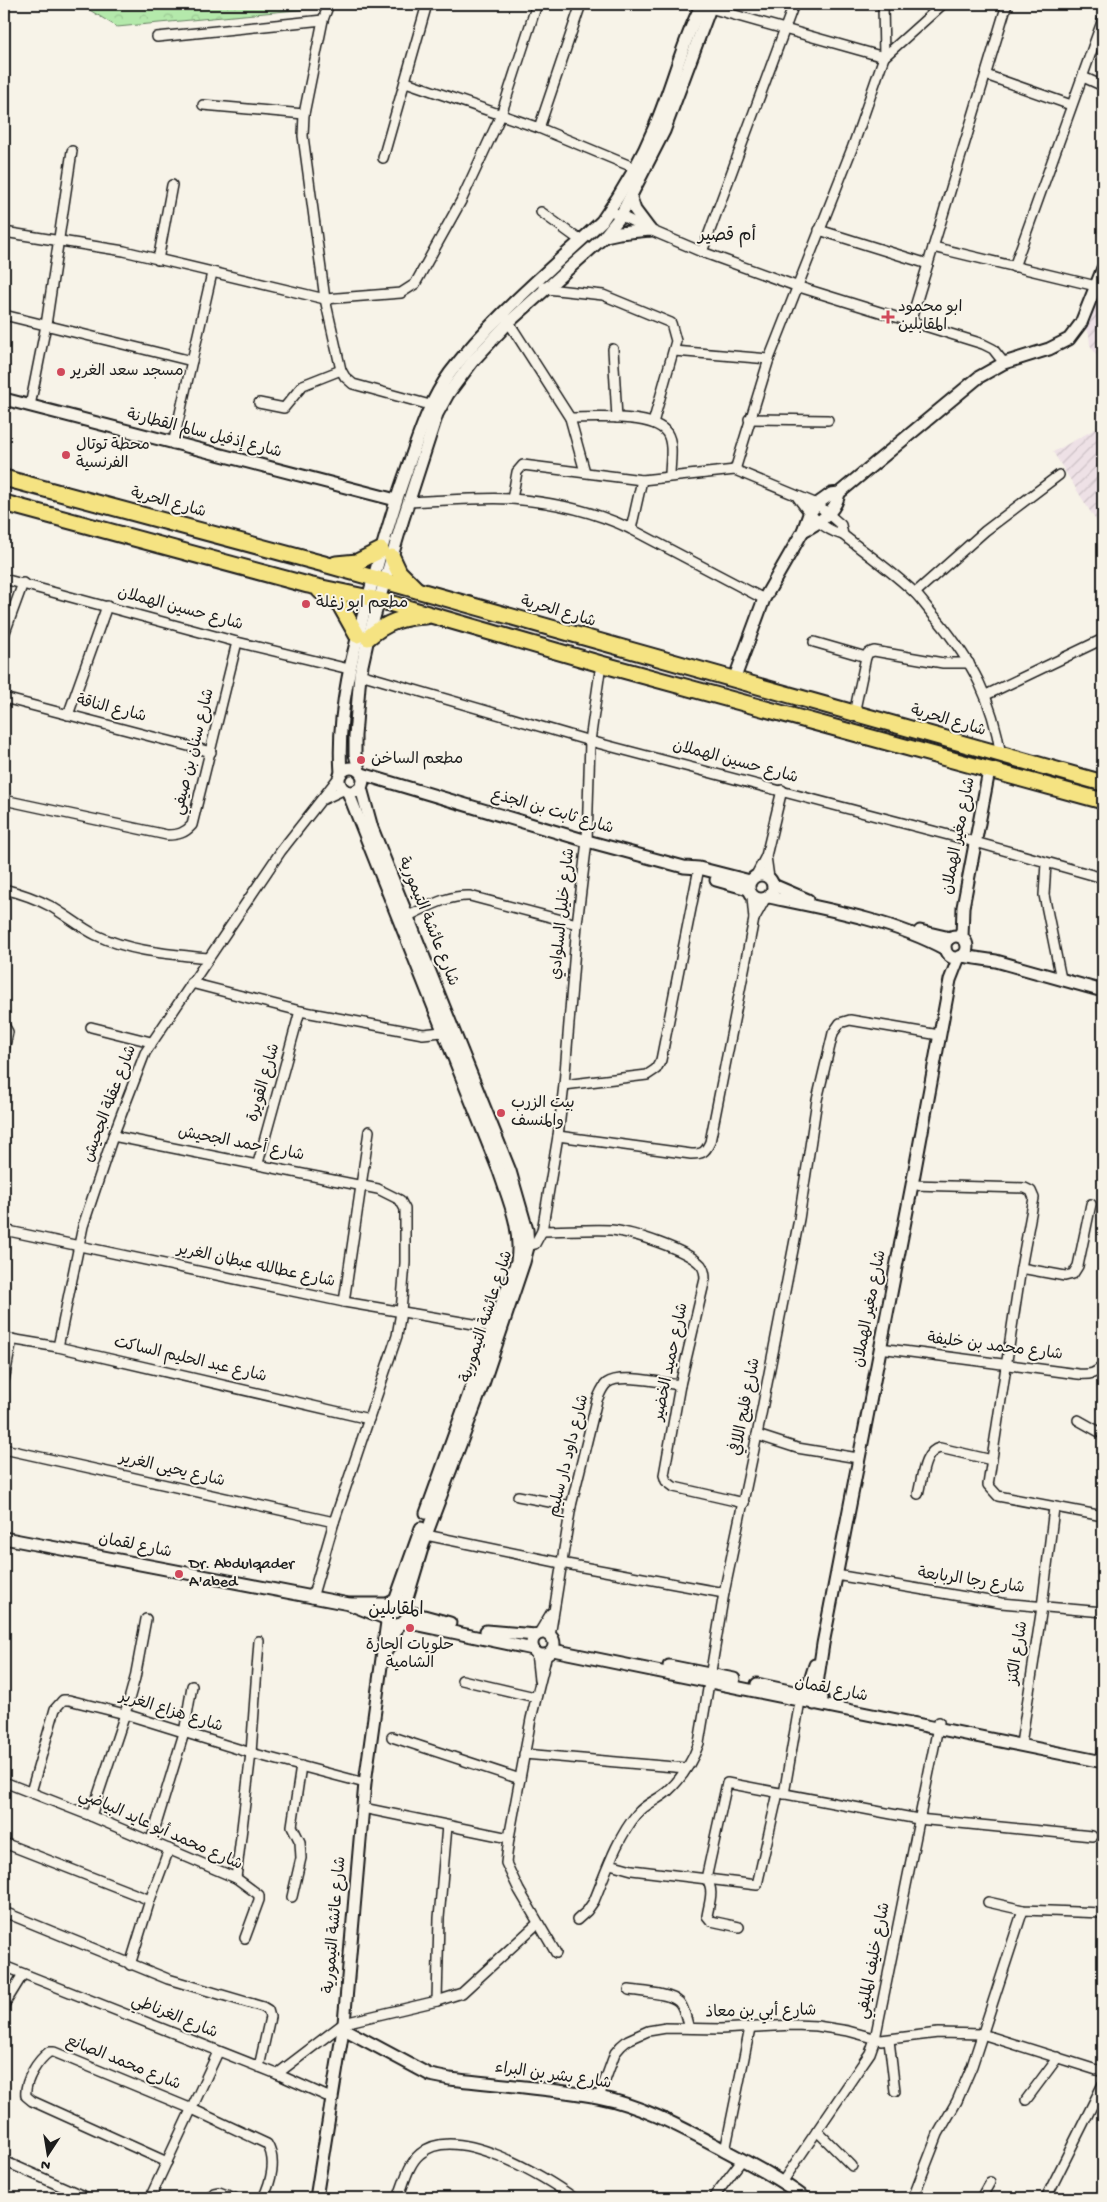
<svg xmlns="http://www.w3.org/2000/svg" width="1107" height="2202" font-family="'Gochi Hand','Playpen Sans Arabic',sans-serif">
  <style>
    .industrial { fill: url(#industrial-furrows) }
    .forest { fill: url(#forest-crowns); stroke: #688264 }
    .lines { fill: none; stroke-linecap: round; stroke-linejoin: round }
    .minor-casing { stroke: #1c1c1c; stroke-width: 12 }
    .tertiary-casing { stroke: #1c1c1c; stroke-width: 15 }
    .trunk-casing { stroke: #1c1c1c; stroke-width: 19 }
    .minor { stroke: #f7f3e8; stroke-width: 9 }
    .tertiary { stroke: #f7f3e8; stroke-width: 11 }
    .trunk { stroke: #f5e382; stroke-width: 15 }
    .poi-dot { fill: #d1495b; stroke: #f7f3e8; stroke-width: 2 }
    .labels { text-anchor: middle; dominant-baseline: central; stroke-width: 4; stroke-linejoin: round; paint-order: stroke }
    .poi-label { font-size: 16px; fill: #1c1c1c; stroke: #f7f3e8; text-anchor: start }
    .street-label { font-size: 16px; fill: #1c1c1c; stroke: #f7f3e8 }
    .neighbourhood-label { font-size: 18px; fill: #1c1c1c; stroke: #f7f3e8 }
  </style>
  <defs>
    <pattern id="industrial-furrows" width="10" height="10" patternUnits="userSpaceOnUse" patternTransform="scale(1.25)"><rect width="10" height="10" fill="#eee1e6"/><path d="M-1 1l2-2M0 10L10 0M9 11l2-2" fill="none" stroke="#ccc0c5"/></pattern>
    <pattern id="forest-crowns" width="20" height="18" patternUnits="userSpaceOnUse" patternTransform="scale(1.25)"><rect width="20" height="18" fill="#b4e9ab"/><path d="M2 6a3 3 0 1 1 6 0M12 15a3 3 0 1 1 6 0" fill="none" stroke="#9ac793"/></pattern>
  </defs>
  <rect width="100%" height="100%" fill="#f7f3e8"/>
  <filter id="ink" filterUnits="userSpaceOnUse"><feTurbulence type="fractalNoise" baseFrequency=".02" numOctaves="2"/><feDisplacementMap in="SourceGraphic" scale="10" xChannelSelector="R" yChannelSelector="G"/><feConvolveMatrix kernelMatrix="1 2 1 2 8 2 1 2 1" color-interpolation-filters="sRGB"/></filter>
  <g filter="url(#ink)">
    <polygon class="industrial" points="1103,268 1103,532 1053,452 1097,428 1103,370 1101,362 1090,345 1089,334 1081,323"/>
    <polygon class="forest" points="80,4 309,4 307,9 117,27"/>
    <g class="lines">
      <g class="minor-casing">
        <g id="minor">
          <polyline points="329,4 323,20 304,114 303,136 325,299 341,370 345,377 353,384 430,405 434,410"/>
          <polyline points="706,7 884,57 943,4"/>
          <polyline points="157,37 323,20"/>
          <polyline points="986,75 1071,105"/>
          <polyline points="1083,77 1103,86"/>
          <polyline points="406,82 539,128 640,170"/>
          <polyline points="203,105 304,114"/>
          <polyline points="539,128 581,4"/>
          <polyline points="383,158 427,4"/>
          <polyline points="609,210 650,230 702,252 796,286 983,344 993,349 1004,363"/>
          <polyline points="541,212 581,241"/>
          <polyline points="819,230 928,264"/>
          <polyline points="4,232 124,251 325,299 401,293 415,284 461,201 501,115 537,4"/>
          <polyline points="933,247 1096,286"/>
          <polyline points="702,252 794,4"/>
          <polyline points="158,260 172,185"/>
          <polyline points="1014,267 1103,19"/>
          <polyline points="544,287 547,289 603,295 671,323 676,341 653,423"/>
          <polyline points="4,315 192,361"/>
          <polyline points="506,318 570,418 585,472"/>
          <polyline points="911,320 1007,4"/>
          <polyline points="613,349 617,418"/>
          <polyline points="674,351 769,359"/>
          <polyline points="259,403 284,408 303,385 341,370"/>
          <polyline points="30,406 46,325 72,151"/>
          <path d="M570 418C592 418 654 413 667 433 674 444 670 463 670 475"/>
          <polyline points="749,419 828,420"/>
          <polyline points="173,444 212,273"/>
          <polyline points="735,470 769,359 853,146 884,57 883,4"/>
          <path d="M798 498C810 515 822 529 843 535 867 554 893 572 915 593 923 601 929 611 937 619 973 663 992 699 1001 755"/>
          <polyline points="512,499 517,472 523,465 642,480 735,470 817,504 841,525 843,535"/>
          <path d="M408 502C442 501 478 497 512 499 552 502 594 511 631 529L764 599"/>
          <polyline points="631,529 642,480"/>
          <polyline points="4,579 237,642 349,669"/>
          <polyline points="915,593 985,531 1059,475"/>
          <polyline points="4,635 23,583"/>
          <polyline points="814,642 866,657 854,714"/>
          <polyline points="866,657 868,653 874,651 943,663 969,663"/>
          <polyline points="360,674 590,741 975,842 1103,878"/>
          <polyline points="986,695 1103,639"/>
          <polyline points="4,698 211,752"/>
          <polyline points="68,715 107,606"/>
          <polyline points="324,799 343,790"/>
          <path d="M4 800 167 835C178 835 185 833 192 825L237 642"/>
          <polyline points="766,856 769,878"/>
          <polyline points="1046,863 1044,895 1061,979"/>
          <polyline points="756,875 766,856 782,790"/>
          <path d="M4 889C20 893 35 898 50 906 66 915 80 927 96 935 131 952 170 954 208 958"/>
          <path d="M408 916C428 907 447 895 470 896L577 924"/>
          <polyline points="754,919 765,899"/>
          <polyline points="191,983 300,1011 423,1034 442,1032"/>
          <polyline points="4,1025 8,1032 4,1050"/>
          <polyline points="91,1027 151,1042"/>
          <polyline points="564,1085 647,1075 656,1069 661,1060 699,868"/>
          <polyline points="113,1136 378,1189 400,1200 405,1209 405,1263 401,1312 397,1336 334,1522 312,1598"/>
          <path d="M558 1136 691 1154C702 1154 705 1153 710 1142L754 919 752 897"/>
          <polyline points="258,1163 300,1011"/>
          <polyline points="912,1185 1025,1188 1031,1191 1034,1198 1021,1268 988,1485 998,1496 1103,1516"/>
          <polyline points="4,1230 344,1302 497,1328"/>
          <path d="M542 1231C565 1231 588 1229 611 1230 632 1232 688 1250 701 1265 704 1269 705 1274 705 1279L680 1385 664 1475 666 1481 674 1487 744 1503"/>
          <polyline points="524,1247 535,1244 542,1231 558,1136 564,1085 577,924 587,841 590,741 601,664"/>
          <polyline points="1021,1268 1065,1276 1073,1274 1078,1266 1091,1204"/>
          <polyline points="344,1302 369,1131"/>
          <polyline points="4,1338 58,1347 369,1419"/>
          <polyline points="58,1347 83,1226 113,1136 145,1053 281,851 339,777"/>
          <path d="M880 1348 1078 1374C1090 1375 1096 1374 1103 1365"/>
          <polyline points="4,1381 12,1339"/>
          <polyline points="1078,1420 1103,1434"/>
          <polyline points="757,1435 797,1448 858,1458"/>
          <polyline points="4,1449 334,1522"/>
          <path d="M918 1494C922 1480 923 1451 940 1448L992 1460"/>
          <polyline points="518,1496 571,1506"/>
          <polyline points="421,1534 561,1563 724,1593"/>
          <polyline points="836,1575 1001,1603 1103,1612"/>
          <polyline points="539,1633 551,1613"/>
          <path d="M550 1636 571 1506 597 1400C600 1394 602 1387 607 1383 620 1373 663 1383 680 1385"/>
          <polyline points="536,1652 539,1680"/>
          <polyline points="547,1654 531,1719 509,1838 506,1863 519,1890 556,1953"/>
          <polyline points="462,1680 535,1697"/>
          <polyline points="392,1737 520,1779"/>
          <polyline points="1021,1744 1042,1607 1054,1508"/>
          <polyline points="524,1754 686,1768"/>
          <polyline points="4,1782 91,1816 236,1878 259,1895 259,1900 245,1938"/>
          <polyline points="31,1792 55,1709 63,1700 69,1700 125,1714 251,1753 365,1783"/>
          <polyline points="784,1794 800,1701"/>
          <polyline points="363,1808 509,1838"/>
          <polyline points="91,1816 125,1714 135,1678 146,1619"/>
          <polyline points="151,1841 184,1733 192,1686"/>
          <polyline points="4,1843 150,1900"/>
          <polyline points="610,1864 632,1870 757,1885 778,1793"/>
          <polyline points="236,1878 251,1753 259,1641"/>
          <polyline points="292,1897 301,1858 300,1842 292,1826 301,1766"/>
          <polyline points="988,1902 1023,1910 1103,1913"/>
          <polyline points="4,1912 168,1979 263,2007 268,2010 270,2017 259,2067"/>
          <path d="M577 1920 587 1911 594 1901C606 1872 617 1838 637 1814 646 1803 658 1800 668 1791 682 1778 693 1760 699 1743L724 1593 757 1435 799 1219 817 1100 833 1033 840 1023 850 1020 939 1035"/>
          <path d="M739 1927 711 1921 707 1916C709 1903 715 1890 706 1879L727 1783 918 1819 1092 1836"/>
          <polyline points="130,1965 150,1900 169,1849"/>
          <polyline points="4,1966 277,2074 333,2099"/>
          <path d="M629 1990C642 1992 671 1993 679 2002 685 2008 686 2020 689 2028"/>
          <polyline points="437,2001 439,1918 447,1826"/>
          <polyline points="4,2005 23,1974"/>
          <polyline points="889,2040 895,2091"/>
          <polyline points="277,2074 344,2023 437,2001 462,1993 538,1923"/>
          <polyline points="599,2097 615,2053 621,2046 628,2040 648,2031 666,2028 721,2029 794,2025 817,2026 848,2031 881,2040 938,2033 982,2034 1103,2072"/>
          <polyline points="1026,2100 1058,2057"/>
          <polyline points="817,2131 852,2166"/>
          <polyline points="725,2151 750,2028"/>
          <polyline points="4,2161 88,2198"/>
          <path d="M167 2162 32 2101 26 2096C24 2081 38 2060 49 2052H54L192 2109 267 2144C277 2160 271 2182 263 2198"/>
          <polyline points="783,2181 859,2069 870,2053 875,2039 939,1722"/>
          <polyline points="150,2198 218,2052"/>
          <polyline points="210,2198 214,2193 219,2192 235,2198"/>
          <path d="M398 2198C404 2184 408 2164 420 2154 455 2122 544 2176 574 2198"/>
          <polyline points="713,2198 742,2160"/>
          <polyline points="913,2198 938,2134 957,2101 972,2066 1023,1910"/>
          <polyline points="981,2198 990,2182"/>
          <polyline points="1046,2198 1103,2084"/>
        </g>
      </g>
      <g class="tertiary-casing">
        <g id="tertiary">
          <polyline points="631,198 635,210 650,230"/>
          <polyline points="605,236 619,233 650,230"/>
          <polyline points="4,399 396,500"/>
          <path d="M803 531C819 523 836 512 839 493"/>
          <polyline points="734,680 764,599 803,531 809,514 817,504 831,494 839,493 979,377 1004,363 1049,349 1069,339 1081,323 1103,268"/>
          <circle cx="351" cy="780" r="12"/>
          <polyline points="359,770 355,754 355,736 360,674 368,638 403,519 437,414 448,394 472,362 509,322 604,237 620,217 664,131 710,8 710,4"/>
          <path d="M341 773C336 705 356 641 374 577 384 541 394 504 407 469 419 435 429 402 450 373 492 317 551 269 602 221 623 191 641 160 655 126 672 87 682 42 702 4"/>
          <polyline points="362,774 587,841 684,867 699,868 750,881"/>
          <polyline points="361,788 372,828 510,1171 527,1230 528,1247 524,1262 483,1384 426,1535 405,1605"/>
          <path d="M348 792 499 1171C509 1201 522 1229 517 1261L426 1513"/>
          <circle cx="761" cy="887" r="12"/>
          <polyline points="716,880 748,889"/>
          <polyline points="773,885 808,900"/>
          <path d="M769 897C827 909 894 921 945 949"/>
          <polyline points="920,931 950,938"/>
          <circle cx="956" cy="947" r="11"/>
          <polyline points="962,938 963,907 989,771"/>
          <polyline points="962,956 996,961 1103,991"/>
          <polyline points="4,1538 349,1604 385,1618"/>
          <circle cx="396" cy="1613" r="12"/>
          <polyline points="395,1601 421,1528"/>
          <polyline points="351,1604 388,1604"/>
          <polyline points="409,1612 450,1623"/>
          <polyline points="405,1622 533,1649"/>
          <polyline points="486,1631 536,1635"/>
          <circle cx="543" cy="1644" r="11"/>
          <polyline points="553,1650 1103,1762"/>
          <polyline points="384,1654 391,1644 398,1625"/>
          <polyline points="669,1666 734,1679"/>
          <polyline points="757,1684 822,1698"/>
          <polyline points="804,1699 815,1665"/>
          <polyline points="814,1704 823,1644 912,1185 950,980 959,957"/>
          <path d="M344 2029 430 2075 450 2079C499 2085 549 2088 598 2097 640 2105 679 2126 717 2146 747 2162 778 2178 805 2198"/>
          <polyline points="316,2198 344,2023 365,1783 387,1622"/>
        </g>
      </g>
      <g class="trunk-casing">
        <g id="trunk">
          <polyline points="4,478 324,564 1103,783"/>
          <polyline points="4,503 308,585 379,600 601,664 1103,801"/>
          <polyline points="392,557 399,572 417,590"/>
          <polyline points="336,564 357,562 381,550"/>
          <polyline points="320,591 339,603 357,635"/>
          <path d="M368 638C386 622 403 617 426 616"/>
        </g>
      </g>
      <use href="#minor" class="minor"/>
      <use href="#tertiary" class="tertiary"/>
      <use href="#trunk" class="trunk"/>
    </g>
  </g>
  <g class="poi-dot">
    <path d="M885.5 309.5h5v5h5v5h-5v5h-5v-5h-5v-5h5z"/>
    <circle cx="61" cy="372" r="5"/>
    <circle cx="66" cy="455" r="5"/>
    <circle cx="306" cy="604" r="5"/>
    <circle cx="361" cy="760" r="5"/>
    <circle cx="501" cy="1113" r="5"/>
    <circle cx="179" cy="1574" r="5"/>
    <circle cx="410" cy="1628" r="5"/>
  </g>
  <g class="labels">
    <g class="poi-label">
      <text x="898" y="308">ابو محمود<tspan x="898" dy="18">المقابلين</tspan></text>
      <text x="71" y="372">مسجد سعد الغرير</text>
      <text x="76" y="446">محطة توتال<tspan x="76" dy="18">الفرنسية</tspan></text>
      <text x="316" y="604">مطعم ابو زغلة</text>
      <text x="371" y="760">مطعم الساخن</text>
      <text x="511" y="1104">بيت الزرب<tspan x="511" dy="18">والمنسف</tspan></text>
      <text x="189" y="1565">Dr. Abdulqader<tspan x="189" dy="18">A'abed</tspan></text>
      <text x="410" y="1646" text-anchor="middle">حلويات الحارة<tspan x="410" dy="18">الشامية</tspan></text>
    </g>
    <g class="street-label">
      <text transform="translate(204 435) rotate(14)">شارع إذفيل سالم القطارنة</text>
      <text transform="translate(168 504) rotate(15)">شارع الحرية</text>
      <text transform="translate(180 610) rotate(15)">شارع حسين الهملان</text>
      <text transform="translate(558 613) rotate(16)">شارع الحرية</text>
      <text transform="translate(111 710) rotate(14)">شارع الناقة</text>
      <text transform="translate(948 722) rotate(16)">شارع الحرية</text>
      <text transform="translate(195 752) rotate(-76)">شارع سنان بن صيفي</text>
      <text transform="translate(735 763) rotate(15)">شارع حسين الهملان</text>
      <text transform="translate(552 813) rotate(16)">شارع ثابت بن الجذع</text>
      <text transform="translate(960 836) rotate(-79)">شارع مغير الهملان</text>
      <text transform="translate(564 914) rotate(-84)">شارع خليل السلوادي</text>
      <text transform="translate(427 922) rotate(68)">شارع عائشة التيمورية</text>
      <text transform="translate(265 1083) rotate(-74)">شارع القويرة</text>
      <text transform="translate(111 1104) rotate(-69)">شارع عقلة الجحيش</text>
      <text transform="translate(241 1145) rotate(11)">شارع أحمد الجحيش</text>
      <text transform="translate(256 1267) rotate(12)">شارع عطالله عبطان الغرير</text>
      <text transform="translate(871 1309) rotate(-79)">شارع مغير الهملان</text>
      <text transform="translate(488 1317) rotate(-72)">شارع عائشة التيمورية</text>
      <text transform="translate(995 1348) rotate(7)">شارع محمد بن خليفة</text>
      <text transform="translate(190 1361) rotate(13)">شارع عبد الحليم الساكت</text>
      <text transform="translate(672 1362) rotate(-78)">شارع حميد الخضير</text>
      <text transform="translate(747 1407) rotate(-79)">شارع فليح اللافي</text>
      <text transform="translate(570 1456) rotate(-76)">شارع داود دار سليم</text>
      <text transform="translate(172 1471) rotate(13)">شارع يحيى الغرير</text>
      <text transform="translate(135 1547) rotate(11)">شارع لقمان</text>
      <text transform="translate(971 1582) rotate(8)">شارع رجا الربابعة</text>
      <text transform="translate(1019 1653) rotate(-81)">شارع الكنز</text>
      <text transform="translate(831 1691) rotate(11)">شارع لقمان</text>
      <text transform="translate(171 1713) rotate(17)">شارع هزاع الغرير</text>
      <text transform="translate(160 1831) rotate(24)">شارع محمد أبو عايد البياضي</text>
      <text transform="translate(336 1925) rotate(-85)">شارع عائشة التيمورية</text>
      <text transform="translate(875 1961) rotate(-79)">شارع خليف المليفي</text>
      <text transform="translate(761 2013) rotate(-1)">شارع أبي بن معاذ</text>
      <text transform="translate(174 2018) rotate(22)">شارع الغرناطي</text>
      <text transform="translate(123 2064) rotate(22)">شارع محمد الصانع</text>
      <text transform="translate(553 2077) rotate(8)">شارع بشر بن البراء</text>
    </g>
    <g class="neighbourhood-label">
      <text x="727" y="236">أم قصير</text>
      <text x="396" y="1610">المقابلين</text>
    </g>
  </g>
  <rect width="1107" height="2202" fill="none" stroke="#f7f3e8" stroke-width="20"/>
  <rect x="10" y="10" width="1087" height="2182" fill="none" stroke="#1c1c1c" stroke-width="2" filter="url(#ink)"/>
  <g transform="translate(48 2154) rotate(192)" stroke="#f7f3e8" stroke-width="4" paint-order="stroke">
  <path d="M0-4L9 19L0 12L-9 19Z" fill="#1c1c1c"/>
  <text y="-8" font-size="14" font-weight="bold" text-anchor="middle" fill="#1c1c1c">N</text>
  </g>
</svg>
